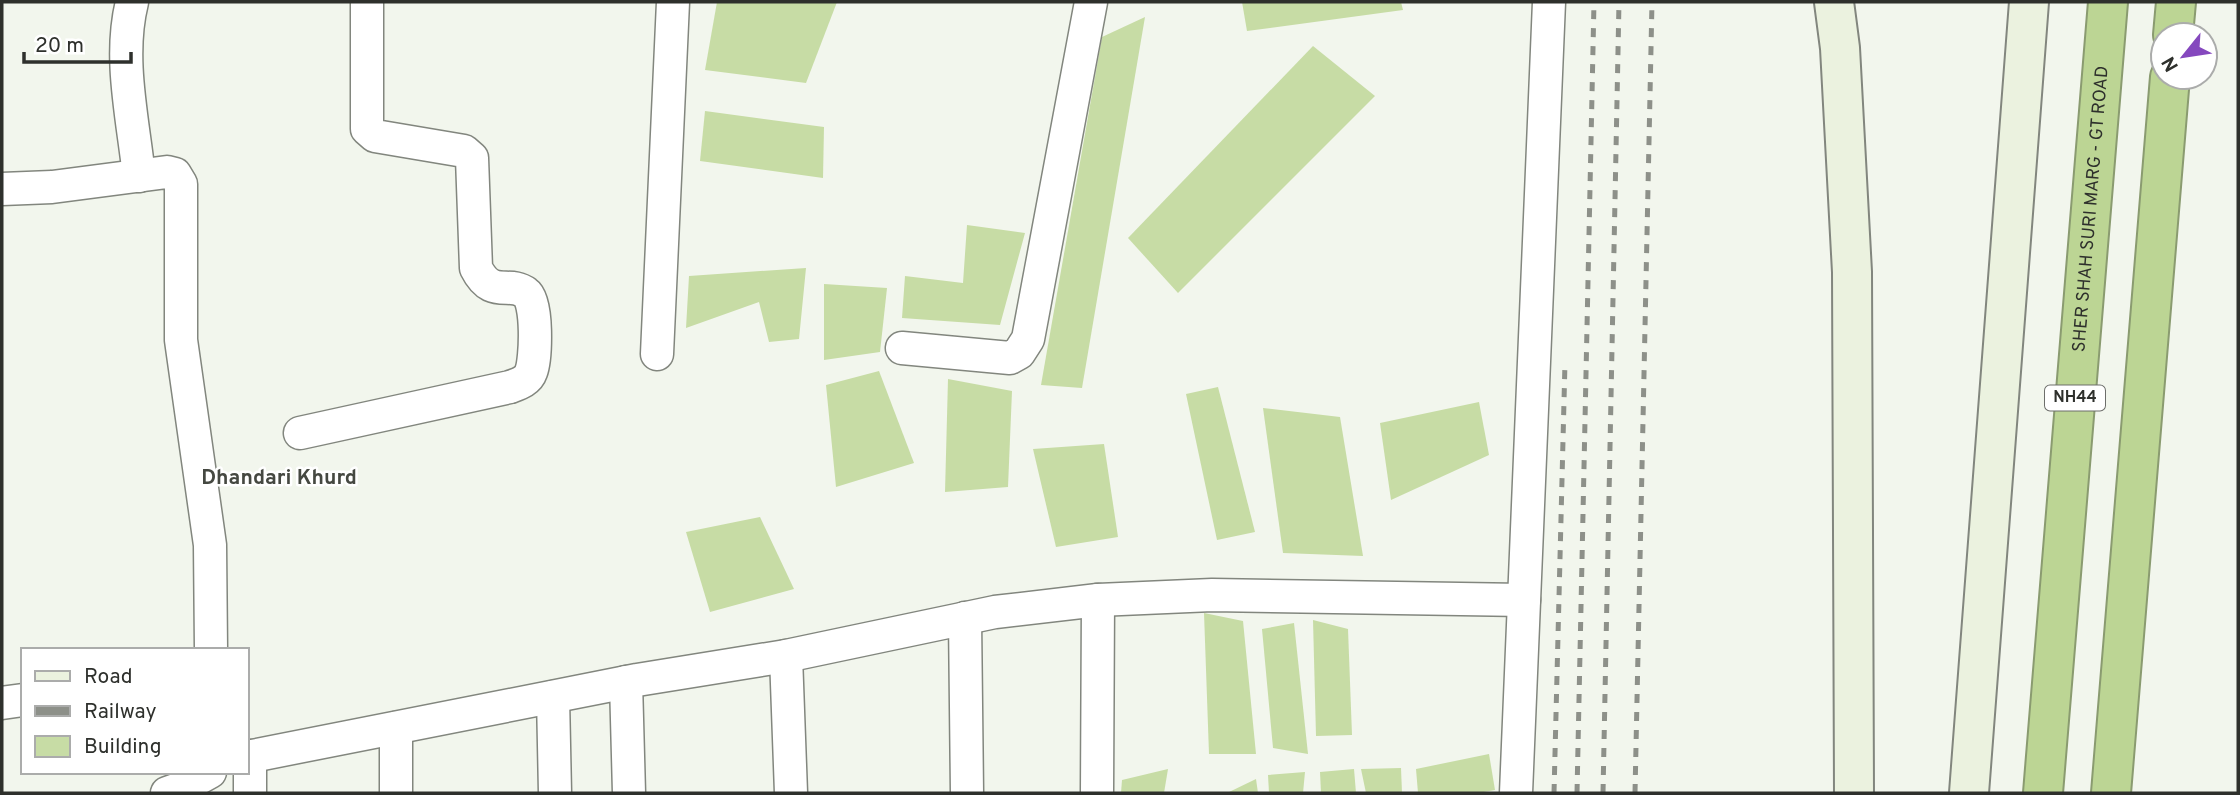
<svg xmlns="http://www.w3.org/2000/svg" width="2240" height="795" font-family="Overpass,sans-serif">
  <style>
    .building { fill: #c7dca5 }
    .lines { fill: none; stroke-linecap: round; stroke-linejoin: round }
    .street-casing { stroke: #82867e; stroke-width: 35 }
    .secondary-casing { stroke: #82867e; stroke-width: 42 }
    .highway-casing { stroke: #8a9b70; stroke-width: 42 }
    .street { stroke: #fff; stroke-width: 32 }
    .secondary { stroke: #ebf2df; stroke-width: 38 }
    .highway { stroke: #bcd594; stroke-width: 38 }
    .rail { stroke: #8d9089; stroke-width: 5; stroke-dasharray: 9 9; stroke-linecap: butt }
    .labels { text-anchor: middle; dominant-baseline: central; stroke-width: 5; stroke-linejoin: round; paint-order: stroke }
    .shield { fill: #fff; stroke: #6d6e6b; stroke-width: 2 }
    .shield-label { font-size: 16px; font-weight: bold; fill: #2e302c }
    .street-label { font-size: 18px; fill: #2e302c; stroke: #fff }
    .quarter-label { font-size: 21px; font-weight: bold; fill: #454841; stroke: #fff }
  </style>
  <rect width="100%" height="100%" fill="#f2f6ed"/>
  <g class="building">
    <polygon points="717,2 837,2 806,83 705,70"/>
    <polygon points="1242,2 1401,2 1403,10 1247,31"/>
    <polygon points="1145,17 1082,388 1041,385 1102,37"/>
    <polygon points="1313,46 1375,96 1178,293 1128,238"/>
    <polygon points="705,111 824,127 823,178 700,161"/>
    <polygon points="967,225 1025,233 1000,325 902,318 905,276 963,283"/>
    <polygon points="806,268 799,339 769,342 759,302 686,328 689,276"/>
    <polygon points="824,284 887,288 880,352 824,360"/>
    <polygon points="879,371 914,463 836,487 826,385"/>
    <polygon points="948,379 1012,391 1008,487 945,492"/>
    <polygon points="1218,387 1255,532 1217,540 1186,394"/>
    <polygon points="1479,402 1489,455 1391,500 1380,423"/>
    <polygon points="1263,408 1340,417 1363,556 1283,553"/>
    <polygon points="1104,444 1118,537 1056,547 1033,449"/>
    <polygon points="760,517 794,589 710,612 686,532"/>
    <polygon points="1204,613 1243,621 1256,754 1209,754"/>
    <polygon points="1313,620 1348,629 1352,735 1316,736"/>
    <polygon points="1294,623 1308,754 1273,748 1262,629"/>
    <polygon points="1489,754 1495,790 1478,793 1418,793 1416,769"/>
    <polygon points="1401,768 1402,793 1366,793 1361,769"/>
    <polygon points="1168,769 1164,793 1121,793 1122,780"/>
    <polygon points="1354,769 1356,793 1321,793 1320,772"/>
    <polygon points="1305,772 1303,793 1269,793 1268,775"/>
    <polygon points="1256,779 1258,793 1227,793"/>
  </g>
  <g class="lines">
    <g class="street-casing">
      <g id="street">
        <path d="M132 2C118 58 133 119 139 176"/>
        <polyline points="2,189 52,187 167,172 175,174 181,184 181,340 210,545 211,650"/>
        <polyline points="902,348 1010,358 1019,353 1028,339 1091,2"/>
        <polyline points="657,354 673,2"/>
        <path d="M300 433 510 387C518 384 528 381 531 372 536 359 538 301 526 293 509 280 492 300 476 268L472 158 464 151 375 136 367 129V2"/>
        <polyline points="965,618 967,793"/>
        <polyline points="786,656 791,793"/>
        <polyline points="626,682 629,793"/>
        <polyline points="553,697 555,793"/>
        <polyline points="2,703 23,700"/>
        <polyline points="396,728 396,793"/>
        <polyline points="250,756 250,793"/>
        <polyline points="247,757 637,680 786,656 995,612 1098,600 1212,595 1524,600"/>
        <polyline points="167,793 181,788 210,772"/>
        <polyline points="1097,793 1098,600"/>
        <polyline points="1516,793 1549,2"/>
      </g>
    </g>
    <g class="secondary-casing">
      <g id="secondary">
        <polyline points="1834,2 1840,48 1852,272 1854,793"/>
        <polyline points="1969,793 2029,2"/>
      </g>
    </g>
    <g class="highway-casing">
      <g id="highway">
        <polyline points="2173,35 2176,2"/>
        <path id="s1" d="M2043 793 2108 2"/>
        <polyline points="2111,793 2170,77"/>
      </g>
    </g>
    <use href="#street" class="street"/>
    <use href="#secondary" class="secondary"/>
    <use href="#highway" class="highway"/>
    <g class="rail">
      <polyline points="1554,793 1565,362"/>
      <polyline points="1577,793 1594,2"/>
      <polyline points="1603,793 1619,2"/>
      <polyline points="1635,793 1652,2"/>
    </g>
  </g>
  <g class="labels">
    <rect class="shield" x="2045" y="385.5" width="60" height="25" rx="5"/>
    <g class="shield-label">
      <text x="2075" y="398">NH44</text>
    </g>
    <g class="street-label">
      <text stroke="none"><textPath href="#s1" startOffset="586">SHER SHAH SURI MARG - GT ROAD</textPath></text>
    </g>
    <g class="quarter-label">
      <text x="279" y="478">Dhandari Khurd</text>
    </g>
  </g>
  <rect width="2240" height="795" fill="none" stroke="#2e302c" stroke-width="7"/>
  <rect x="21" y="648" width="228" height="126" fill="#ffffff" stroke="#abacab" stroke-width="2"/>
  <rect x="35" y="671" width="35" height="10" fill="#ebf2df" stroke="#abacab" stroke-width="2"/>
  <text x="84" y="683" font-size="21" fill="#2e302c">Road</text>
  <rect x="35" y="706" width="35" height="10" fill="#8d9089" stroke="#abacab" stroke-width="2"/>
  <text x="84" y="718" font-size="21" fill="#2e302c">Railway</text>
  <rect x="35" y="736" width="35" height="21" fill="#c7dca5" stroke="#abacab" stroke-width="2"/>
  <text x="84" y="753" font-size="21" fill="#2e302c">Building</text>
  <g transform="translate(2184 56) rotate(240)"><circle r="33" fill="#ffffff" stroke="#abacab" stroke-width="2"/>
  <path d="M0-5L12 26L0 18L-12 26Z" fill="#8548be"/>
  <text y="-10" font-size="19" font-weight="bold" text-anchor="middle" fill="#2e302c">N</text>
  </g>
  <path d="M24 52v10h107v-10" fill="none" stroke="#2e302c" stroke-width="3.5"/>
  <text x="35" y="52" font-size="21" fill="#2e302c" stroke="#ffffff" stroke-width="5" paint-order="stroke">20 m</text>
</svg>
